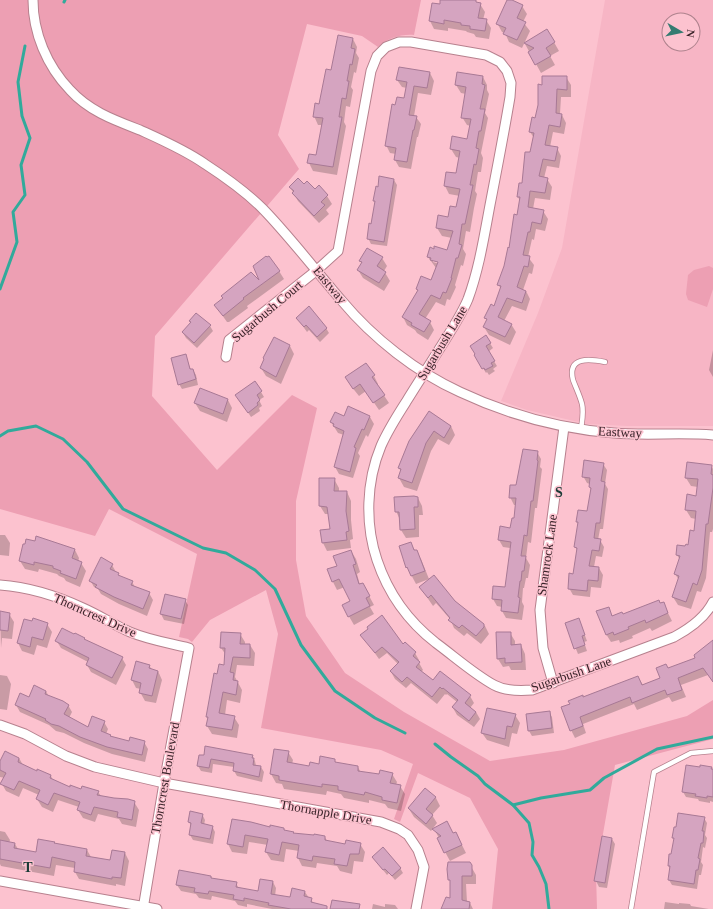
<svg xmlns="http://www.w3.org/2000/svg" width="713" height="909" font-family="Georgia,serif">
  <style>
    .built { fill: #f7b5c5; fill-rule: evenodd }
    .green { fill: #ed9fb3 }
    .shadow { fill: #0003; fill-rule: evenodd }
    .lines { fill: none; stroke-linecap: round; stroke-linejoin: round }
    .stream { stroke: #31aa9b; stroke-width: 3 }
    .building { fill: #d5a4c0; stroke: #a87995 }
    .lane-casing { stroke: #b7818e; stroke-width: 6 }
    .street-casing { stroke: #b7818e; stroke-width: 11 }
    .lane { stroke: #fff; stroke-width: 4.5 }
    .street { stroke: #fff; stroke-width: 9 }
    .labels { text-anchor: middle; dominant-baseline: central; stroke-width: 3; stroke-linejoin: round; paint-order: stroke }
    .street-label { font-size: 13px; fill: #392329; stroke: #fcc2cf }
    .neighbourhood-label { font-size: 14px; font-weight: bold; fill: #1a3b36; stroke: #fcc2cf }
  </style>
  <rect width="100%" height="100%" fill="#fcc2cf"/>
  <path class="built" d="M605 0H713V426H627L587 424 527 410 501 401 538 313 562 248ZM669 20H693V44H669Z"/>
  <g class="green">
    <path d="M0 0H421L414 35C401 34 388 38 378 47L362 36 307 24 278 135 299 169 155 336 152 396 217 470 292 395 317 408 296 501V560L306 616 345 673 404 712 490 761 564 750 687 716 713 700V739L615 765 596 874 597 909H492L498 849 470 798 418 773 400 822 394 819 413 764 381 750 261 728 278 634 266 590 210 620 192 642 188 639 179 637 197 554 109 509 95 536 0 509Z"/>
    <polygon points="709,266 713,268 713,289 707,307 688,300 686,294 688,275 694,270"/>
  </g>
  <g class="shadow">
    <polygon points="445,0 468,0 480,4 485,12 483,20 486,20 491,28 489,39 476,37 474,34 467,32 466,31 448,28 448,31 434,29 430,21 444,6"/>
    <polygon points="508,0 522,6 527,14 523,22 530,31 522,48 509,42 505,33 502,32 497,23"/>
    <polygon points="547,30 559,51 550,56 555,65 541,73 525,44"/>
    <polygon points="353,39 357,47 356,53 359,58 356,73 354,72 351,87 353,90 350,107 346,106 344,122 346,126 337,175 313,171 309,163 317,156 323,125 318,125 314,116 332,71"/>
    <polygon points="430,73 434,81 431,95 418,93 414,116 416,117 421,124 418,137 417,137 411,169 399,167 395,160 396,154 390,153 386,145 396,106 405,100 407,88 402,87 397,80"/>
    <path d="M483 77 487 85V90L489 94 485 113 488 118 481 153 483 158 481 172H478L475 191 477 194 474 208 470 232 466 231 463 249 466 254 463 266 461 265 455 285 456 287 450 300 447 299 445 306 436 302 425 319 430 322 434 330 428 340 417 333 415 330 407 325 403 317 418 291 417 289 431 281 436 268 428 257 448 251 452 238 442 236 437 228 449 218 457 209 460 196 449 194 445 186 457 174 460 158 456 157 451 149 468 140 471 126 467 125 462 117 466 94 461 93 456 85ZM433 259 443 263V265L433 262Z"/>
    <polygon points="566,77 571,85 571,97 561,97 560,114 562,115 566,123 564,134 553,132 550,147 557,148 561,156 559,168 547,166 544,178 547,179 552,187 550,200 535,198 533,209 543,211 548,219 545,231 536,229 534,240 532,239 528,257 534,265 532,274 529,273 523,290 526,291 530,299 526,311 512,306 504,321 511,324 516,332 510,345 489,335 484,327 487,320 486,318 495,307 501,290 499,285 510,249 518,216 520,201 518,197 523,184 534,138 530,132 536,119 543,86"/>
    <polygon points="394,180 397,185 387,246 371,244 368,238 376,203 374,201 379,188"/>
    <polygon points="304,185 315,190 319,187 327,196 332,204 326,210 329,214 319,223 298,201 290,187"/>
    <polygon points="382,258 387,266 384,271 390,281 384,291 363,278 358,270 362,264 360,261"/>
    <polygon points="279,271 284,279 247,306 248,308 229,322 227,322 215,305 262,284"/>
    <polygon points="196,314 210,326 213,331 197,348 186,338 183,333 191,323 190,321"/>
    <polygon points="297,318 326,328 329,333 320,342 309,330 307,332"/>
    <polygon points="486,337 493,348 488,352 497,366 493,369 495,371 489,375 487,372 486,373 475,355"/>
    <polygon points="290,346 294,354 281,384 266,376 261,368"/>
    <polygon points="713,350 713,377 709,370"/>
    <polygon points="185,355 191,370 193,370 196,375 198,385 182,389 179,384"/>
    <polygon points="374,376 378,384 377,385 389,403 379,410 366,391 359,396 351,386"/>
    <polygon points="261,392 264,397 259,400 262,406 259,408 260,411 251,417 240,400"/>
    <polygon points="228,400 232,408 227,422 200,411 195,403"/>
    <polygon points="349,407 370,417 374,424 368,437 366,435 358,453 360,456 353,478 339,474 335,467 344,435 338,433 331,422 344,417"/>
    <polygon points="430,413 451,426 455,435 449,445 438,439 431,451 417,491 404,487 399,478 401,472 399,468"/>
    <polygon points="537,452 541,459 540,467 542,469 537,508 535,508 531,543 528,542 526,558 530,565 528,578 526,578 524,588 523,588 522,602 524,606 522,620 506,618 502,611 502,607 497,606 493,599 506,588 511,548 503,547 499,540 511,529 515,519 517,505 514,505 510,497"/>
    <polygon points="603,464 607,470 605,484 608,489 603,529 600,529 598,540 600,540 604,547 602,557 596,556 594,567 599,568 603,575 601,588 591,587 590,597 573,595 569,588 574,575 578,551 575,547 579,524 577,522 588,512 591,490 590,487 590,484 587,483 583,476"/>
    <polygon points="711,466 713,469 713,529 712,532 710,532 706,578 701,592 697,591 691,609 678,605 673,597 679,580 675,574 680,560 677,555 689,546 695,532 696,519 691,518 686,510 697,497 698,487 691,486 686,478"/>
    <polygon points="334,479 339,488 339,492 347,492 351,501 351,520 353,539 350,540 351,548 327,551 323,543 321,531 331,530 329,514 325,514 320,506"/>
    <polygon points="418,498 422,506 423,515 419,515 419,537 406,538 401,530 400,520 396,511"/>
    <polygon points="0,530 0,535 5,535 10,543 9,556 0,555"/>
    <polygon points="410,543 421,559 429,579 416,584 407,567 400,547"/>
    <polygon points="75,550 79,558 78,562 81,563 86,571 80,587 66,581 64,578 59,576 57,574 39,569 38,572 25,569 20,561"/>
    <polygon points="351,551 356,559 360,572 357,574 360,585 367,592 374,605 370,607 374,614 354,625 343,606 352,601 345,587 337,590 333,582 338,566"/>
    <polygon points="112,565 116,572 116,573 119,576 132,582 135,587 149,593 153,600 147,616 119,604 101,594 98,589 94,587 90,580"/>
    <polygon points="420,587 455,602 485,626 489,634 481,644 467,633 464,636 454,628 450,619 436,603 433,606"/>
    <polygon points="165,595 185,600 188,605 184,624 164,620 161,614"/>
    <polygon points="663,603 672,621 652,631 650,628 632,636 633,638 620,643 619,640 611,642 606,634 608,608 613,617 623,615"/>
    <polygon points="0,613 9,614 14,622 12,639 2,638 1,648"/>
    <polygon points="47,624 52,632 47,648 37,645 34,655 22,651 18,643"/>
    <polygon points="566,624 581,625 587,641 584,642 587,651 578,654"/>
    <polygon points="510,633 515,641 515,646 521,645 525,654 526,670 511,670 509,666 503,667 498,659"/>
    <polygon points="240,634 245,642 245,645 250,645 255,653 254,666 237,665 235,677 242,690 240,703 227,700 225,715 234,717 239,725 237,738 212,734 207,726 208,719 207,717 218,675 225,666 226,655 221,648"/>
    <polygon points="362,635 403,645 415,653 419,660 418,661 423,670 421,672 433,681 470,696 474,703 470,708 476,712 480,719 474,727 457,715 453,708 457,702 447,694 446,695 445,694 437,704 411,683 406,688 395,679 391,672 398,664 387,653 379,659"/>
    <polygon points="84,638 85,641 122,658 126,665 116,685 91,672 87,665 88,662 61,648 56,640"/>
    <polygon points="713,642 713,682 708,675 681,685 686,697 672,702 669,697 637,710 634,704 583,724 586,733 575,738 571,730 583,698 638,677 643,685 661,678 668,669 697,658"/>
    <polygon points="149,665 152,670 158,671 162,680 156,703 145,701 140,692 141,689 136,688 132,680"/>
    <polygon points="0,675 7,676 11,684 7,710 0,709"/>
    <polygon points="46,691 49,697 68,705 72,712 69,718 89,728 104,722 108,729 106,734 111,738 130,742 144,742 148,749 145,762 112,754 84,743 64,733 56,731 49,725 20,712 16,705"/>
    <polygon points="549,712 552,717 554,733 532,736 529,731"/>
    <polygon points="515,715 520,723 517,734 512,733 509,747 487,740 482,733"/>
    <polygon points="275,750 288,752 293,760 292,764 310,767 334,759 336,763 358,767 361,773 379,776 392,774 397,782 396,785 400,786 405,794 401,811 388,808 385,804 369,800 369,803 344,798 341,794 327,791 326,795 284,789 282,784 276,783 271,774"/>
    <polygon points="200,756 252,756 255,761 256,766 261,767 264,772 262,782 237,776 234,771 234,767 213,764 212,773 201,771 198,766"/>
    <polygon points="19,758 23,765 37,772 38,771 51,776 53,780 70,788 98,792 101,796 134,802 139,810 136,827 122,824 119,819 98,814 95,822 83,818 78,810 79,807 58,800 53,812 42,807 37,799 39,795 23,788 19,797 6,791 2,784 5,778 0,777 0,763"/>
    <polygon points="711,768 713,770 713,802 710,801 710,803 699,801 698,799 686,797 683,792"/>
    <polygon points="425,789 436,798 440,806 432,815 437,823 431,831 414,817 409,809"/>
    <polygon points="202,814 205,820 204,825 212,826 215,832 213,844 193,840 190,835 191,826 189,822"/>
    <polygon points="704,818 707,823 705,835 707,838 705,848 703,847 701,862 703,865 701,875 699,875 697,889 672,885 669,880 670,869 669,866 672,856 675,841 673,838"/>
    <polygon points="232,820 271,828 284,829 285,831 293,833 294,834 325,837 327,841 346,845 360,844 365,852 363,862 354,861 352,874 340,871 337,866 317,863 316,868 302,866 298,858 299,851 286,849 284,862 271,860 266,852 268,845 249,842 247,854 232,852 228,844"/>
    <polygon points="434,829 453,834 460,841 466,853 450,861 438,839 439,838"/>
    <polygon points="0,831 5,832 10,840 9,843 15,844 18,849 37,853 54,842 55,845 87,850 91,857 111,861 125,853 129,861 125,886 116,884 116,886 79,879 75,872 75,868 56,865 54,876 1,866 0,864"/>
    <polygon points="612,839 615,844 607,888 599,887 596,881"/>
    <polygon points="373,857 400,868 403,873 395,880 389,873 387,875"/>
    <polygon points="469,863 476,875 476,884 466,884 467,902 470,903 473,909 442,909 451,899 451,883 449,879"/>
    <polygon points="211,876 212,879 236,883 239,889 259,892 273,882 276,888 275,896 291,898 305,892 309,898 311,899 316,909 272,909 247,904 247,907 238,905 235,901 212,896 211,900 199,898 196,894 181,891 177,885"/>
    <polygon points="665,902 679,904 679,903 690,904 691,906 709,909 664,909"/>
    <polygon points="373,904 385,907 385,904 395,905 398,909 372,909"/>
  </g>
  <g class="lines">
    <g class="stream">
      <polyline points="64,2 65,0"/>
      <polyline points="0,289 17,242 13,212 25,195 21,165 30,138 22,116 18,82 25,46"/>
      <polyline points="0,436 8,431 36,426 63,439 87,462 123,509 203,548 226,553 255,570 275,589 301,645 335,691 375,718 405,733"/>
      <polyline points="435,744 451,757 478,776 485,784 513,805 529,823 533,842 532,855 539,867 546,884 549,909"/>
      <polyline points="513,805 541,798 590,790 604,778 657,749 713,737"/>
    </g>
  </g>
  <g class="building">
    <polygon points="440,0 476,0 476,2 481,3 478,18 487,19 485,31 470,29 470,26 461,25 461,23 444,20 444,24 429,21 432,3 440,4"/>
    <polygon points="507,0 512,0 523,5 517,18 526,22 517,40 503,34 506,28 496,24"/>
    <polygon points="547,29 555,42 546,48 551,56 535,65 528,52 534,48 524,43"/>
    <polygon points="338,35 353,38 351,48 355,49 352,65 350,64 347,81 349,81 346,99 342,98 339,117 342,117 333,167 307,163 309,154 316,155 323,118 313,117 315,103 319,104 326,69 331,70"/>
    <polygon points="399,67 430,72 427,88 414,86 409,115 417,116 414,130 413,130 407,162 394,160 396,148 385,146 392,104 395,105 397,97 404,98 407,82 396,80"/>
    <polygon points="457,72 483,76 482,84 485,85 480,109 485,109 481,131 479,131 476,148 479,149 476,165 474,164 470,185 473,185 470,200 465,224 462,224 459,244 462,245 458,258 456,258 451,278 452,278 446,293 443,292 440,299 431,295 419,314 431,321 424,332 411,325 412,323 402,317 418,290 416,289 421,276 431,280 438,262 430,260 431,258 427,257 430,247 434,249 434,246 447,250 453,231 436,228 438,215 448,217 450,206 456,207 460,189 444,186 446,172 456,173 460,151 450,149 452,136 467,139 471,119 461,118 466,87 455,85"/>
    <polygon points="542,76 567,76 567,90 557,89 556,113 562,114 560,127 549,125 545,145 558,147 555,161 543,159 539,176 548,178 545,193 530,191 528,207 544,210 541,224 532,222 530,232 528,232 523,255 530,256 528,267 524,266 517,287 526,291 522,303 507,298 498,317 512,324 505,337 483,327 487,319 484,318 491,304 494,306 501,286 497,285 504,266 508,247 509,248 514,214 517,215 520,197 517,197 519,183 522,183 525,152 530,152 534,133 529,132 532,117 535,118 538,105 538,84 542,85"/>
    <polygon points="379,176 394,179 384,242 367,239 369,223 371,224 375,201 373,201 376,186 378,187"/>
    <polygon points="298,178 304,184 307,181 315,189 319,185 328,195 321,202 325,205 314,216 292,193 294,191 289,187"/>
    <polygon points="367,248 383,257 377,266 386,272 379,283 357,270 362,262 359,261"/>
    <polygon points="266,256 267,257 269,256 280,271 243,298 244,299 223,316 214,305 223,298 221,296 251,272 259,280 253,266"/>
    <polygon points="309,306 327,328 317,337 306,325 304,327 296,318"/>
    <polygon points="196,313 211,325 194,343 182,332 191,322 189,321"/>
    <polygon points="486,335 491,343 486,346 495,361 491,363 493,366 485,370 484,368 482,369 474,355 475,354 470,346"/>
    <polygon points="274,337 290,345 276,377 260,368 264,359 263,358"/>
    <polygon points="186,354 190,369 193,369 196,379 178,385 171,358"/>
    <polygon points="366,363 375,375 372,377 385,395 373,403 360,384 353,389 345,377"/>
    <polygon points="255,381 262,391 257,395 260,400 257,403 258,405 248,413 235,395"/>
    <polygon points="200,388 228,399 223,414 194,403"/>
    <polygon points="348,406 370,416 364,430 362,429 354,447 356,448 350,472 334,467 344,431 333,426 334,424 330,422 335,412 344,416"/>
    <polygon points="429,411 451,426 444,438 434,431 426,443 412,483 398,478 401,469 398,468 409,441"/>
    <polygon points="523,449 538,451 537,460 538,461 533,501 531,501 527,536 524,535 521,556 526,556 524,571 522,571 521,581 520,581 518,597 520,598 518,613 501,611 502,600 492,599 493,586 505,587 511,542 498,540 500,526 510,528 512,518 514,518 516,498 509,498 510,485 516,485"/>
    <polygon points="584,460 604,463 601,481 605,482 600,523 596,523 594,538 601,539 599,551 592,550 589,566 599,567 598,581 588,580 587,591 568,589 569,573 573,574 577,548 574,547 578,522 576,522 578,510 587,511 591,488 589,487 590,478 582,477"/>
    <polygon points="687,462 712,465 711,474 713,475 713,488 708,524 706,524 702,570 697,585 693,583 686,602 672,597 679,576 674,574 680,556 676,555 677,545 685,546 686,544 688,545 690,530 694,531 696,511 685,510 687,494 696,496 698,479 685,478"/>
    <polygon points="319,478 335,478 334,491 347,491 346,511 349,531 346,532 347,540 322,543 320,530 330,529 327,507 319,506"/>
    <polygon points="414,496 418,497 418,507 414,507 415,529 400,530 399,512 395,512 394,497"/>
    <polygon points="36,536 75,549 72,558 82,562 76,579 60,573 61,571 53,568 53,566 34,562 34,565 19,561 23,544 25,544 26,539 35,541"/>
    <polygon points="411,542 414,550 417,550 425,571 411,576 407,567 406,568 399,546"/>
    <polygon points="351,550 356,564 353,565 359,584 363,583 370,596 366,598 370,606 348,617 342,605 350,601 339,579 332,582 327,569 337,566 333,556"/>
    <polygon points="101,557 113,564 110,569 119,573 118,575 133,581 131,585 150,592 143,609 114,597 95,587 97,585 89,581"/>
    <polygon points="434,575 455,601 484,624 484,627 476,636 462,625 459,628 448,620 450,618 431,595 428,598 419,587"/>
    <polygon points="165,594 186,599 181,619 160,614"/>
    <polygon points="659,600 660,603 664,602 668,613 646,623 645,620 628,627 629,629 614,635 613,632 606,635 596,611 609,607 612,616 622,612 623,614"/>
    <polygon points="0,611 10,613 8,631 0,630"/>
    <polygon points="382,615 403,644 405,642 416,652 413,656 420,662 416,667 433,680 440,671 471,695 465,703 476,712 469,721 452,707 458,700 443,688 442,689 440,687 432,697 407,677 402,682 390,671 399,662 382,647 375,653 360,635 368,629 367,627"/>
    <polygon points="33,618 48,623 43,640 32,637 30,647 17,643 24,619 32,621"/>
    <polygon points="579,618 585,635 582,636 585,645 574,649 565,623"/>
    <polygon points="62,628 74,634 75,633 85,638 84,639 123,657 112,678 86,665 89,658 55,641"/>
    <polygon points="221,632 241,633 240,644 250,644 250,658 233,657 230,672 234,673 233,680 238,681 236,695 223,692 219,713 235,716 232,730 206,726 208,717 206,717 214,673 217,674 219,664 224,665 225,648 220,648"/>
    <polygon points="496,632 511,632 511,645 521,644 522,662 505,663 505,658 497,659"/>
    <polygon points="713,640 713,682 703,668 678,678 682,690 667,695 665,690 632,703 630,697 580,717 583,726 570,731 561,707 570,704 568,701 583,695 583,697 638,676 642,685 660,678 656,668 666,664 668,668 695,658 694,655"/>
    <polygon points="136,661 150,665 149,668 158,671 152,696 139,693 141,683 131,680"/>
    <polygon points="34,685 46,691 45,694 63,701 69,705 64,714 88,727 92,716 105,721 101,731 111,735 110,736 129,741 130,737 145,741 142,755 107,747 80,737 59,726 51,724 45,720 46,719 15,705 20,693 29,697"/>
    <polygon points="487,708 516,714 512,727 507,726 505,739 481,733"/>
    <polygon points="550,711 552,728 528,731 526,714"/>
    <polygon points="205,746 253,755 252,758 254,758 253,765 261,766 259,777 233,771 234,763 211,759 209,768 197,766 199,755 204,755"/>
    <polygon points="274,749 289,751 287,762 309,766 310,762 319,764 320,756 335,759 335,762 358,766 358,771 379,774 380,770 393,773 390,783 401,785 397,803 382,800 382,797 365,792 364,795 338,790 338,786 322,784 322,787 279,780 279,776 270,774"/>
    <polygon points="5,751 19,758 18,762 37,771 37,769 51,775 50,778 70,787 70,785 81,789 82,786 99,791 97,795 114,798 128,799 135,801 132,820 117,817 118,812 94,807 91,815 77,810 80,802 54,793 48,805 36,799 40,790 19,781 14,790 0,784 6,773 0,770 0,761"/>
    <polygon points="686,765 700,767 700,765 712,767 711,769 713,769 713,797 707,796 707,798 695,796 696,794 682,792"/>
    <polygon points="425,788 436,797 426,809 433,815 426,824 408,808"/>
    <polygon points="190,811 203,814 201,823 213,826 210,839 189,835 191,823 188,822"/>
    <polygon points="678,813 705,817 702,831 704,831 703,843 701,843 698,858 700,859 698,870 696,870 694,884 668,880 670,866 668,866 669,854 671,854 674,838 672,838 674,827 676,827"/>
    <polygon points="232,819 251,822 270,827 270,825 284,828 284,830 294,832 293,833 314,835 314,834 325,836 325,840 345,844 346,840 361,843 359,854 350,854 347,866 334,864 335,859 313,856 312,861 297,858 299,845 282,842 279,855 265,852 268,839 245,835 243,847 227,844"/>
    <polygon points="447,821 453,833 456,832 462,845 444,853 437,838 441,836 432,829"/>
    <polygon points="602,836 612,838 605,883 594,881"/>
    <polygon points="38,839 55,842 54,843 87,849 86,856 110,860 112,850 125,852 121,878 112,877 112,879 74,872 75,862 52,857 50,868 0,859 0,840 15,843 14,848 36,852"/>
    <polygon points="383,847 401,868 392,876 385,869 383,870 372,857"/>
    <polygon points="448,862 470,862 472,865 472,876 462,876 462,900 470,902 469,909 441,909 446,897 450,898 450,880 448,880 447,869"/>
    <polygon points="179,870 211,876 211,878 237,882 236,887 258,891 260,879 273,881 271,894 290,897 292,888 305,891 304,896 312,898 311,902 327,906 327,909 291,909 268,905 269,903 244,898 244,901 233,899 234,895 209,891 208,894 194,892 195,888 176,885"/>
    <polygon points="332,900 360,904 359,909 330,909"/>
  </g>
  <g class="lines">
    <g class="lane-casing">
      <g id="lane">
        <path d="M581 429C582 421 584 412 582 404 580 396 576 388 573 380 567 356 590 359 605 362"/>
        <polyline points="631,909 654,772 691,753 713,751"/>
      </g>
    </g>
    <g class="street-casing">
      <g id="street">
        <path d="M33 0C33 33 47 66 70 90 89 111 114 120 140 130 162 140 185 150 205 164 225 177 246 192 263 209 291 238 315 270 342 301 373 338 416 372 460 392 509 415 560 429 614 433 647 436 680 432 713 435"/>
        <path d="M226 357 229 340 317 270 338 251 371 71 377 56 386 47 399 42H411L486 55 500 62 507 71 511 83 510 97C504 133 497 169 490 205 484 237 479 269 468 299 461 316 450 332 440 348 429 366 417 384 406 402 397 416 388 430 381 446 366 482 365 524 377 560 388 593 409 622 436 643 455 657 474 674 494 685 505 691 520 691 532 690L674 637C689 629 705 618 713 602"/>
        <path d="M0 585C28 587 57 596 83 608 99 615 114 625 130 632 149 640 169 643 189 648L164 783 143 909"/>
        <polyline points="553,683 543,648 540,610 564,427"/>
        <polyline points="0,725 25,734 66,756 95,767 164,783 381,822 399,829 408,835 418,850 424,867 416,909"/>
        <polyline points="0,881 157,909"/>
      </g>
    </g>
    <use href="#lane" class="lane"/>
    <use href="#street" class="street"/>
  </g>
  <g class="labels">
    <g class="street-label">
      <text transform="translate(330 285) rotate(50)">Eastway</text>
      <text transform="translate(267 311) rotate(-40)">Sugarbush Court</text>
      <text transform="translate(442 343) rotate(-59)">Sugarbush Lane</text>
      <text transform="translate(620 432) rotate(3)">Eastway</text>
      <text transform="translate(547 555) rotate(-82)">Shamrock Lane</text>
      <text transform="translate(95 615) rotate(24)">Thorncrest Drive</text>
      <text transform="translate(571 674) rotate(-19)">Sugarbush Lane</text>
      <text transform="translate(165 778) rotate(-80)">Thorncrest Boulevard</text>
      <text transform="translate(326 812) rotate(10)">Thornapple Drive</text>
    </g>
    <g class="neighbourhood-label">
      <text x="559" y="492">S</text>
      <text x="28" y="867">T</text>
    </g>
  </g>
  <g transform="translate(681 32) rotate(99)"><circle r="19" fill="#fcc2cf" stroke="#ae828d"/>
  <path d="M0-3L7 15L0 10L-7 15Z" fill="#357b71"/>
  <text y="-6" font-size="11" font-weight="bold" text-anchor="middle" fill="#392329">N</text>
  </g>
</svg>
